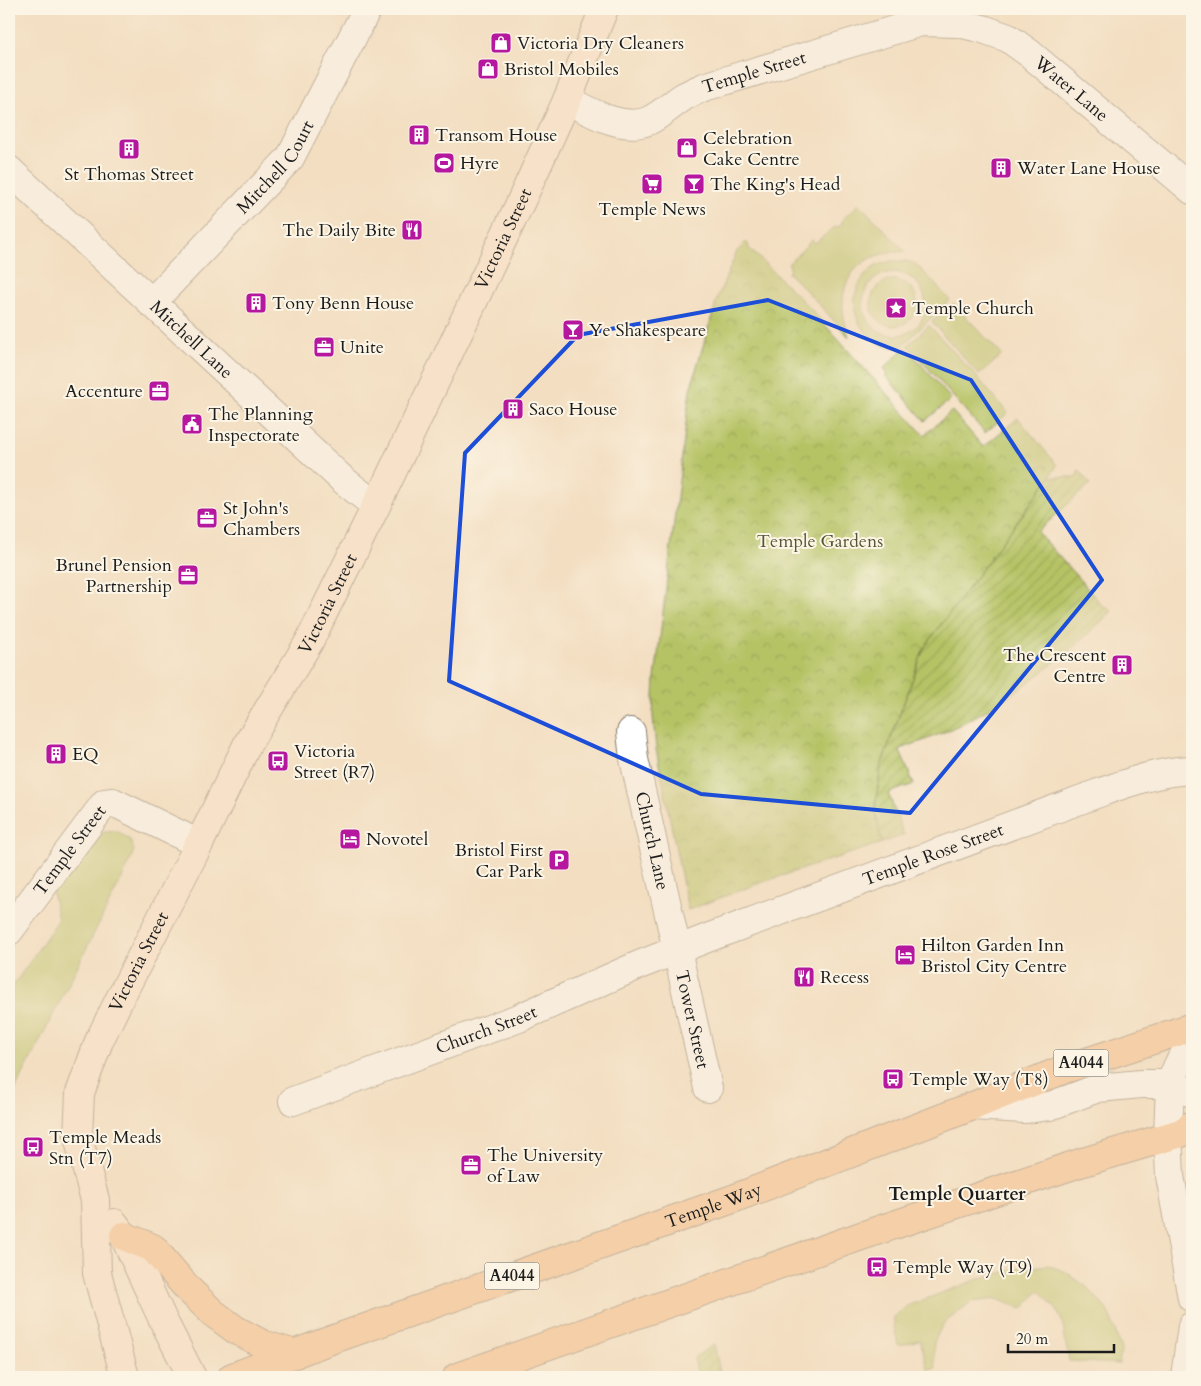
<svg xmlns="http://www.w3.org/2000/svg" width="1201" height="1386" font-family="Cardo,serif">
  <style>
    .grass { fill: #b6c365; stroke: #697040; fill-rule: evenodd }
    .park { fill: url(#park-crowns); stroke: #697040 }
    .garden { fill: url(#garden-furrows); stroke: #697040 }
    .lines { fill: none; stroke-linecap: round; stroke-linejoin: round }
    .street-casing { stroke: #887d6e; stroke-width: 30 }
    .secondary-casing { stroke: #887d6e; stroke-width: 30 }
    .highway-casing { stroke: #887d6e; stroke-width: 30 }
    .street { stroke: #fff; stroke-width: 28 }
    .secondary { stroke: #fce5d0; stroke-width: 28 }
    .highway { stroke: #f8bd89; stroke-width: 28 }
    .marked { fill: none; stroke: #1d4ed8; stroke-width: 4; stroke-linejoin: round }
    .labels { text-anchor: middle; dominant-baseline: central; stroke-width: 4; stroke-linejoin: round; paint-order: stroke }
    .shield { fill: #fcf5e5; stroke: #5f5d58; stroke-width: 1 }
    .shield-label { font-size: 16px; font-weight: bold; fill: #1c1c1c }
    .poi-label { font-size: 18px; fill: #1c1c1c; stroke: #fcf5e5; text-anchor: start }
    .street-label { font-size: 18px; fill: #1c1c1c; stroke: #fcf5e5 }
    .park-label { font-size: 18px; fill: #525636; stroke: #fcf5e5 }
    .neighbourhood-label { font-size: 19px; font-weight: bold; fill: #1c1c1c; stroke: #fcf5e5 }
  </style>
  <defs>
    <pattern id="park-crowns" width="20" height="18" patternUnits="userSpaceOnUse" patternTransform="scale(1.25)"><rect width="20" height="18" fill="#b6c365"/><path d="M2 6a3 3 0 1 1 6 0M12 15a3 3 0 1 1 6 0" fill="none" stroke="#9ca757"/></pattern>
    <pattern id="garden-furrows" width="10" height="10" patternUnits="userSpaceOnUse" patternTransform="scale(1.25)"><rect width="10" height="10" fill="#b6c365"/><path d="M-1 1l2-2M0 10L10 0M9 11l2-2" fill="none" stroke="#9ca757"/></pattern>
  </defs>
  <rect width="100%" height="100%" fill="#fcf5e5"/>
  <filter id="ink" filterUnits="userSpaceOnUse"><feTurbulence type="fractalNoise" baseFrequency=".02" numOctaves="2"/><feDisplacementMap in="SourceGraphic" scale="10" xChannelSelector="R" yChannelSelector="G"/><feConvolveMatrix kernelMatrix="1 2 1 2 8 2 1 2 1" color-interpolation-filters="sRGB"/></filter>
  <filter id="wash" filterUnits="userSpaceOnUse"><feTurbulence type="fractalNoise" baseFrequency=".0096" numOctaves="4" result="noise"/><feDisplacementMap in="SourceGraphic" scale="20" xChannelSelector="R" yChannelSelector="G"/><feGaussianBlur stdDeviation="1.12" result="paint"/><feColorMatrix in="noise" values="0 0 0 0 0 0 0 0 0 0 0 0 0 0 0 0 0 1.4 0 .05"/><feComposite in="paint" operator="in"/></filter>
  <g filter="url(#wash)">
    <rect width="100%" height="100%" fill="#f3dec1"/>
    <g class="grass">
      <path d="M859 204 906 252C873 250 844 267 843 302 842 314 846 326 849 337L803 287 788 273 790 270V266L788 264 812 240 815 243 835 227H838L842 224V220Z"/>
      <path d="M890 261H907L916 264 950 300 900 348C894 347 887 347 881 344 874 341 869 336 864 330 847 310 854 279 876 266 880 264 886 263 890 261ZM893 272C936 276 935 332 897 335 857 337 848 278 893 272Z"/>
      <circle cx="894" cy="303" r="23"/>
      <polygon points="953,303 1002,355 979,375 932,322"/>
      <polygon points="929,325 977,377 1008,413 985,433 908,345"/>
      <polygon points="906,347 951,399 925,421 886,376 886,371 884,368"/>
      <polygon points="117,831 130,840 134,850 129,864 9,1102 9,992 58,920 52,892 95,836 105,832"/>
      <polygon points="1048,1265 1066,1272 1088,1288 1107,1310 1115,1330 1121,1350 1119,1364 1069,1361 1062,1321 1056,1309 1039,1290 1023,1309 997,1299 971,1302 943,1324 934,1342 934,1351 936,1369 928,1369 920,1340 898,1345 894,1326 894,1317 907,1306 981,1278 1015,1269"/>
    </g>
    <polygon class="park" points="746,242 749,245 748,247 807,305 924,435 952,411 983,447 1018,418 1057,465 1050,477 924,648 881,766 876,802 876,815 882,843 760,883 688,910 656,749 653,716 655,679 690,390 717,299 737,251"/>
    <g class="garden">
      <path d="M1079 470 1090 484 1037 532 1105 608 1107 606 1112 611C1060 662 1003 707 935 736 924 741 911 745 899 749L914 784 888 793 904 835 882 843 876 815V802L881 766 924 648 1050 477H1076Z"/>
      <polygon points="714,1344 721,1377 698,1377 694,1358"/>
    </g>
  </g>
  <g filter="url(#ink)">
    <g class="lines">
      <g class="street-casing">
        <g id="street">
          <path id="s1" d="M567 100C591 112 621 131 648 121 661 115 671 105 683 97 690 93 697 90 704 87L921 22 958 23 983 29 1008 38 1029 53 1192 190"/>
          <path id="s2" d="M9 170 342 479 376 506"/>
          <path id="s3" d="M151 303 290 158 367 9"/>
          <path id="s4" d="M631 732 634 759 708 1088"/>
          <path id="s5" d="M9 931 105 803 113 802 199 844"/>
          <polyline points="1192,1042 1178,1065 1170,1084 1168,1136 1170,1176 1192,1298"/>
          <path id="s6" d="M293 1101 519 1018 639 965 710 937 1096 794C1127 783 1159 771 1192 770"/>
          <polyline points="973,1106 1024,1109 1050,1106 1098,1088 1141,1084 1170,1084 1192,1093"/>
          <polyline points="1185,1377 1192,1326"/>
        </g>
      </g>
      <g class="secondary-casing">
        <g id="secondary">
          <polyline points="114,1223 124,1236 163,1320 192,1377"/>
          <path id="s7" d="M125 1377 97 1273 95 1200 78 1137 80 1093 99 1041 122 994 199 844 248 743 309 642 376 506 523 197 567 100 604 9"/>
        </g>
      </g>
      <g class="highway-casing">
        <g id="highway">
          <polyline points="124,1236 153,1248 188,1289 213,1313 236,1330 262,1344 295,1354"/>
          <path id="s8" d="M232 1377 331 1340 730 1200 973 1106 1065 1069 1192 1027"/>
          <polyline points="457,1377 867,1234 1080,1163 1181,1133 1192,1125"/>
        </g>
      </g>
      <use href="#street" class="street"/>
      <use href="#secondary" class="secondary"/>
      <use href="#highway" class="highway"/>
    </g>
  </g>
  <path d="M0 0H1201V1386H0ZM768 300 971 380 1102 580 910 813 701 794 449 681 465 453 578 335Z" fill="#f3dec1" fill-opacity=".55" fill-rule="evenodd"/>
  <path class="marked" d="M768 300 971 380 1102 580 910 813 701 794 449 681 465 453 578 335Z"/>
  <defs>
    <g id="shop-square" transform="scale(1.125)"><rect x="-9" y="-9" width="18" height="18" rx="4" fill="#b5179e" stroke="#fcf5e5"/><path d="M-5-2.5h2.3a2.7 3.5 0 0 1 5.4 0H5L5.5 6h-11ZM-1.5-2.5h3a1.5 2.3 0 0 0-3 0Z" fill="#fff"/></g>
    <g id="building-square" transform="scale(1.125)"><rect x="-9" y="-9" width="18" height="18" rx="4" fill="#b5179e" stroke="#fcf5e5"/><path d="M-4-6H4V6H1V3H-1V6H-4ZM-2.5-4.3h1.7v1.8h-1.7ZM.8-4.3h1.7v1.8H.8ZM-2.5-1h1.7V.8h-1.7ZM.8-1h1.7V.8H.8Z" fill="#fff"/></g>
    <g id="stadium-square" transform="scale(1.125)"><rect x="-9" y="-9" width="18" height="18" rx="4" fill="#b5179e" stroke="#fcf5e5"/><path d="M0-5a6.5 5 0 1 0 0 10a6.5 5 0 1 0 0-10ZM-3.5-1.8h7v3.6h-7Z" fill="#fff"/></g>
    <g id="supermarket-square" transform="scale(1.125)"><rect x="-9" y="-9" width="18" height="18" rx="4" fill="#b5179e" stroke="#fcf5e5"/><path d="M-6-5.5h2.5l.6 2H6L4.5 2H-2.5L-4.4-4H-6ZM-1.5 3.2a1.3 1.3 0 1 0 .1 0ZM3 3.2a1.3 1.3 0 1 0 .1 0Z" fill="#fff"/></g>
    <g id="bar-square" transform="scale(1.125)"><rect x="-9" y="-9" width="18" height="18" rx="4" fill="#b5179e" stroke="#fcf5e5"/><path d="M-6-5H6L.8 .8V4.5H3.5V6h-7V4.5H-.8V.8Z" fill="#fff"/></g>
    <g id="restaurant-square" transform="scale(1.125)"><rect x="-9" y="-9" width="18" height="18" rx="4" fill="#b5179e" stroke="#fcf5e5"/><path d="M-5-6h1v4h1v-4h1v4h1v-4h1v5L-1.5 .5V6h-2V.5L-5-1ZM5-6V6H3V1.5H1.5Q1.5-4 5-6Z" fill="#fff"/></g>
    <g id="sight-square" transform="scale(1.125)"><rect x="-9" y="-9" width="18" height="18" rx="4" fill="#b5179e" stroke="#fcf5e5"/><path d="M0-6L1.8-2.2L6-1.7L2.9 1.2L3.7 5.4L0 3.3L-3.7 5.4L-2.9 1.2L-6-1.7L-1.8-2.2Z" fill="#fff"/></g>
    <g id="office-square" transform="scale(1.125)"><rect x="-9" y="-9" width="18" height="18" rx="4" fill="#b5179e" stroke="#fcf5e5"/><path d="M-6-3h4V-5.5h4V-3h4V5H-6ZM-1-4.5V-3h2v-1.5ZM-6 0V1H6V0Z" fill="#fff"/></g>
    <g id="civic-square" transform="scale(1.125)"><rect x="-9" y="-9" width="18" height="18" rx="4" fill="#b5179e" stroke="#fcf5e5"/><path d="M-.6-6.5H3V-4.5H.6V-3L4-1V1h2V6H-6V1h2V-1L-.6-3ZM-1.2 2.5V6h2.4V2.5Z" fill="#fff"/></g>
    <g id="bus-square" transform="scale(1.125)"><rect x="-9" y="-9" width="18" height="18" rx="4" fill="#b5179e" stroke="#fcf5e5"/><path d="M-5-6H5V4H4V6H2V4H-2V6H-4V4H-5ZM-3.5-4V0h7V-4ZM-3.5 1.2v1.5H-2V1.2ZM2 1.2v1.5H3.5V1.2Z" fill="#fff"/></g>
    <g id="hotel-square" transform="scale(1.125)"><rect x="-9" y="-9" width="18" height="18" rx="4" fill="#b5179e" stroke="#fcf5e5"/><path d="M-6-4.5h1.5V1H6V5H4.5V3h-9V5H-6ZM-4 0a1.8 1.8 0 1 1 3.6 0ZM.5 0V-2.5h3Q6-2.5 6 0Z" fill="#fff"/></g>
    <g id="parking-square" transform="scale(1.125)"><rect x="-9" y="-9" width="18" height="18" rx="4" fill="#b5179e" stroke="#fcf5e5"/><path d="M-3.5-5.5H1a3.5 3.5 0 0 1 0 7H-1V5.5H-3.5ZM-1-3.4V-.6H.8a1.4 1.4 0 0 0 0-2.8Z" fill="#fff"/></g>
  </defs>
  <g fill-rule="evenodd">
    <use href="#shop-square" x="501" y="43"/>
    <use href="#shop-square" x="488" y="69"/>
    <use href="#building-square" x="419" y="135"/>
    <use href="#shop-square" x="687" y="148"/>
    <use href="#building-square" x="129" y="149"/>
    <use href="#stadium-square" x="444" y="163"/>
    <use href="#building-square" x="1001" y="168"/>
    <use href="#supermarket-square" x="652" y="184"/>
    <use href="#bar-square" x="694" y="184"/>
    <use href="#restaurant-square" x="412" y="230"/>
    <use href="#building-square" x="256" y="303"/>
    <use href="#sight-square" x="896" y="308"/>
    <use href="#bar-square" x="573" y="330"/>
    <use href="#office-square" x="324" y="347"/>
    <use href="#office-square" x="159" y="391"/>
    <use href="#building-square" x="513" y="409"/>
    <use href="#civic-square" x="192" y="424"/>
    <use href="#office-square" x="207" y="518"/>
    <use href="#office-square" x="188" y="575"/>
    <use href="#building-square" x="1122" y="665"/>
    <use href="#building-square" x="56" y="754"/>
    <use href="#bus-square" x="278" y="761"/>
    <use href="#hotel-square" x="350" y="839"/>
    <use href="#parking-square" x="559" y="860"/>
    <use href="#hotel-square" x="905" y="955"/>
    <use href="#restaurant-square" x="804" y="977"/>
    <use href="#bus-square" x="893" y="1079"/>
    <use href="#bus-square" x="33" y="1147"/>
    <use href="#office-square" x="471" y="1165"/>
    <use href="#bus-square" x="877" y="1267"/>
  </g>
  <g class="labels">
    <g class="shield">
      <rect x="1053.5" y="1049.5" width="55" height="27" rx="4"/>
      <rect x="484.5" y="1262.5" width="55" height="27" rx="4"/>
    </g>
    <g class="shield-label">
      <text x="1081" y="1063">A4044</text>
      <text x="512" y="1276">A4044</text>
    </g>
    <g class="poi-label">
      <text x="517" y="43">Victoria Dry Cleaners</text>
      <text x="504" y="69">Bristol Mobiles</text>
      <text x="435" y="135">Transom House</text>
      <text x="703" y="138">Celebration<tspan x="703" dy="21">Cake Centre</tspan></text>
      <text x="460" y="163">Hyre</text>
      <text x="1017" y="168">Water Lane House</text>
      <text x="129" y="174" text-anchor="middle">St Thomas Street</text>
      <text x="710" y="184">The King's Head</text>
      <text x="652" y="209" text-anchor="middle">Temple News</text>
      <text x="396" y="230" text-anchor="end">The Daily Bite</text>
      <text x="272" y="303">Tony Benn House</text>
      <text x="912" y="308">Temple Church</text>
      <text x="589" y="330">Ye Shakespeare</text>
      <text x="340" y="347">Unite</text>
      <text x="143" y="391" text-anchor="end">Accenture</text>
      <text x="529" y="409">Saco House</text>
      <text x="208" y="414">The Planning<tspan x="208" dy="21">Inspectorate</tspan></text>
      <text x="223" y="508">St John's<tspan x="223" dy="21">Chambers</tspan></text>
      <text x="172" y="565" text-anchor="end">Brunel Pension<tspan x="172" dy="21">Partnership</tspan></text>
      <text x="1106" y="655" text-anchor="end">The Crescent<tspan x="1106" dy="21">Centre</tspan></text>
      <text x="294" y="751">Victoria<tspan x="294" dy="21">Street (R7)</tspan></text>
      <text x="72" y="754">EQ</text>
      <text x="366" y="839">Novotel</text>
      <text x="543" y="850" text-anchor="end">Bristol First<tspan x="543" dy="21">Car Park</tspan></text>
      <text x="921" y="945">Hilton Garden Inn<tspan x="921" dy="21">Bristol City Centre</tspan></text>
      <text x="820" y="977">Recess</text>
      <text x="909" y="1079">Temple Way (T8)</text>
      <text x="49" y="1137">Temple Meads<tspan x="49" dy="21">Stn (T7)</tspan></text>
      <text x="487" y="1155">The University<tspan x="487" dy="21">of Law</tspan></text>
      <text x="893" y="1267">Temple Way (T9)</text>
    </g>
    <g class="street-label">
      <text stroke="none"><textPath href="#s1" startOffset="204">Temple Street</textPath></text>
      <text stroke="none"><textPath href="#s1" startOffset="549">Water Lane</textPath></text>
      <text stroke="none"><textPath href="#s3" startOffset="185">Mitchell Court</textPath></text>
      <text stroke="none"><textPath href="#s7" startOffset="1244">Victoria Street</textPath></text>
      <text stroke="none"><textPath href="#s2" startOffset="249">Mitchell Lane</textPath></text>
      <text stroke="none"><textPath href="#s7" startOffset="839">Victoria Street</textPath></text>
      <text stroke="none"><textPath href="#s4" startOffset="111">Church Lane</textPath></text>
      <text stroke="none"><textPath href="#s5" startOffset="101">Temple Street</textPath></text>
      <text stroke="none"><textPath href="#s6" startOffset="686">Temple Rose Street</textPath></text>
      <text stroke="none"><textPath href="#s7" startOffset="434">Victoria Street</textPath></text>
      <text stroke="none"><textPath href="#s4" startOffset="294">Tower Street</textPath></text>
      <text stroke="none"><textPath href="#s6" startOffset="206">Church Street</textPath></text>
      <text stroke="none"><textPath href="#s8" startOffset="511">Temple Way</textPath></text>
    </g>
    <g class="park-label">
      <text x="820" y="541">Temple Gardens</text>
    </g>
    <g class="neighbourhood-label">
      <text x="957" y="1194">Temple Quarter</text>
    </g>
  </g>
  <rect width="1201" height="1386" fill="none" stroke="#fcf5e5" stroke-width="30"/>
  <path d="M1008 1344v8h106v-8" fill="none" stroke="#1c1c1c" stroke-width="2.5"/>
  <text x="1016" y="1344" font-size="15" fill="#1c1c1c" stroke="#fcf5e5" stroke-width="4" paint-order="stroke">20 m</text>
</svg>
